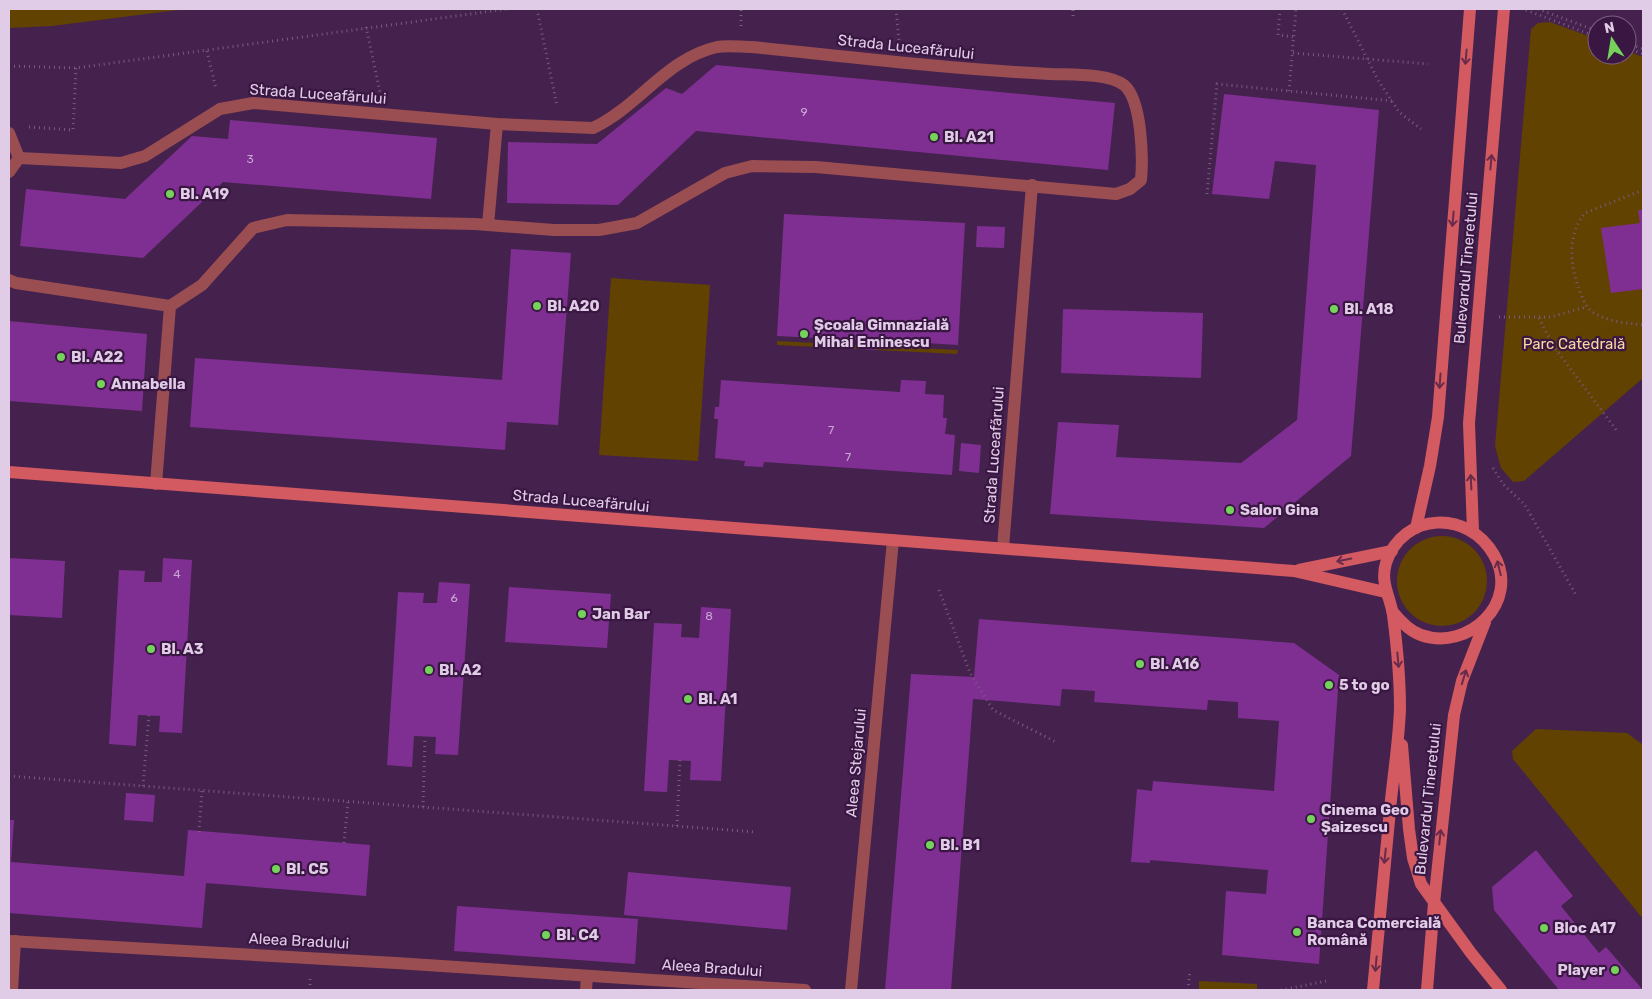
<svg xmlns="http://www.w3.org/2000/svg" width="1652" height="999" font-family="Rubik,sans-serif">
  <style>
    .green { fill: #614200 }
    .building { fill: #7f2f92 }
    .lines { fill: none; stroke-linecap: round; stroke-linejoin: round }
    .path { stroke: #795b81; stroke-width: 3; stroke-dasharray: 1 4; stroke-linecap: butt }
    .lane { stroke: #9b4e51; stroke-width: 12 }
    .street { stroke: #9b4e51; stroke-width: 12 }
    .secondary { stroke: #d45a61; stroke-width: 12 }
    .oneway { stroke: #682b4b }
    .poi-dot { fill: #75d25b; stroke: #3a1742; stroke-width: 2 }
    .labels { text-anchor: middle; dominant-baseline: central; stroke-width: 4.5; stroke-linejoin: round; paint-order: stroke }
    .number-label { font-size: 12px; fill: #c8a5d2 }
    .street-label { font-size: 15px; fill: #e1cce7; stroke: #3a1742 }
    .poi-label { font-size: 15px; font-weight: bold; fill: #e1cce7; stroke: #3a1742; text-anchor: start }
    .park-label { font-size: 15px; fill: #fad8a2; stroke: #3a1742 }
  </style>
  <rect width="100%" height="100%" fill="#44224d"/>
  <g class="green">
    <polygon points="9,9 186,9 52,26 9,28"/>
    <polygon points="1550,22 1597,39 1597,55 1627,55 1627,51 1643,57 1643,378 1524,481 1513,482 1501,468 1495,446 1531,29 1538,23"/>
    <polygon points="611,278 710,285 698,461 599,455"/>
    <polygon points="777,341 857,345 857,349 777,345"/>
    <polygon points="877,346 958,350 957,354 876,350"/>
    <circle cx="1442" cy="581" r="45"/>
    <polygon points="1536,729 1627,733 1643,745 1643,919 1513,759 1512,751"/>
    <polygon points="1199,981 1257,984 1257,990 1199,989"/>
  </g>
  <g class="building">
    <polygon points="716,65 1115,103 1108,170 696,131 618,205 507,203 508,142 597,144 666,88 682,94"/>
    <polygon points="1224,94 1379,110 1351,456 1264,528 1050,514 1058,422 1119,425 1116,457 1241,463 1297,420 1316,165 1275,161 1269,199 1212,194"/>
    <polygon points="230,120 437,138 431,199 223,182 143,258 20,246 26,189 125,199 192,136 228,139"/>
    <polygon points="1638,210 1643,210 1643,289 1611,293 1601,228 1640,223"/>
    <polygon points="784,214 965,223 958,345 877,340 876,350 857,349 857,340 777,336"/>
    <polygon points="977,226 1005,227 1004,248 976,247"/>
    <polygon points="511,249 571,253 558,425 507,422 505,450 190,427 195,358 502,380"/>
    <polygon points="1063,309 1203,313 1201,378 1061,373"/>
    <polygon points="9,321 147,334 142,411 9,401"/>
    <polygon points="721,380 900,392 901,380 926,381 925,394 944,395 943,418 947,418 945,434 955,435 952,475 764,462 763,467 744,466 745,461 715,458 718,419 714,419 715,407 719,407"/>
    <polygon points="961,443 981,445 979,473 959,471"/>
    <polygon points="9,558 65,561 62,618 9,615"/>
    <polygon points="163,558 192,560 182,733 159,732 160,716 138,715 136,746 109,744 119,570 145,571 144,582 162,582"/>
    <polygon points="439,582 470,584 458,755 435,754 436,737 414,736 412,767 387,765 398,592 424,593 423,603 437,603"/>
    <polygon points="509,587 611,594 607,648 505,642"/>
    <polygon points="701,607 731,609 721,781 690,780 691,761 669,760 667,792 644,791 654,623 682,624 681,637 699,638"/>
    <polygon points="979,619 1294,643 1339,675 1319,964 1222,955 1226,891 1266,894 1268,870 1150,860 1150,863 1131,862 1137,789 1152,791 1153,781 1274,791 1279,721 1238,718 1238,702 1208,700 1207,710 1094,702 1095,691 1062,689 1060,706 973,699 951,990 885,990 911,674 974,677"/>
    <polygon points="126,793 155,795 153,822 124,820"/>
    <polygon points="9,820 14,820 11,862 184,876 188,830 370,845 366,896 206,883 202,928 9,913"/>
    <polygon points="1536,850 1573,896 1561,906 1599,953 1606,947 1643,990 1559,990 1494,910 1492,887"/>
    <polygon points="628,872 791,887 787,930 624,915"/>
    <polygon points="457,906 638,919 635,964 454,951"/>
  </g>
  <g class="lines">
    <g class="path">
      <polyline points="537,9 557,106"/>
      <polyline points="896,9 899,41"/>
      <polyline points="1280,9 1278,35 1294,37"/>
      <polyline points="1342,9 1378,80 1399,112 1421,129"/>
      <polyline points="1538,9 1597,31"/>
      <polyline points="1526,10 1597,37"/>
      <polyline points="1073,16 1073,9"/>
      <polyline points="741,26 741,9"/>
      <polyline points="366,27 380,92"/>
      <polyline points="1627,43 1643,49"/>
      <polyline points="1627,48 1643,54"/>
      <polyline points="207,51 216,89"/>
      <polyline points="1293,53 1428,64"/>
      <polyline points="9,66 76,68 507,9"/>
      <polyline points="1289,91 1296,9"/>
      <polyline points="29,127 73,130 76,68"/>
      <path d="M1643 190 1585 213C1566 236 1570 268 1581 294 1584 302 1587 309 1594 313 1609 322 1627 323 1643 325"/>
      <polyline points="1207,194 1217,84 1393,101"/>
      <polyline points="1499,317 1551,317 1586,307"/>
      <polyline points="1539,318 1554,347 1617,431"/>
      <polyline points="1493,468 1503,484 1525,505 1576,595"/>
      <polyline points="939,590 970,673 993,710 1056,742"/>
      <polyline points="9,776 756,832"/>
      <polyline points="143,786 149,715"/>
      <polyline points="423,807 425,737"/>
      <polyline points="677,826 680,760"/>
      <polyline points="199,832 202,790"/>
      <polyline points="344,843 348,802"/>
      <polyline points="310,990 310,979"/>
      <polyline points="1188,990 1190,970"/>
      <polyline points="1281,990 1327,981"/>
    </g>
    <g class="lane">
      <polyline points="9,133 19,158"/>
      <path d="M9 172 19 158 121 163 145 156 220 109 253 103 497 124 593 128C638 107 667 58 717 47 728 45 741 47 752 47 851 57 950 69 1050 74 1070 75 1108 73 1124 85 1142 100 1143 158 1141 180L1130 189 1116 194 816 167 752 166 725 173 637 223 599 230H554L475 224 287 220 253 228 202 285 170 306 16 283 9 280"/>
      <polyline points="488,225 497,124"/>
      <polyline points="156,484 170,306"/>
      <polyline points="1003,548 1032,185"/>
      <polyline points="586,990 587,976"/>
    </g>
    <g class="street">
      <polyline points="9,941 396,963 805,990"/>
      <polyline points="12,990 15,941"/>
      <polyline points="851,990 893,540"/>
    </g>
    <g class="secondary">
      <polyline points="9,472 1294,571 1385,592"/>
      <polyline points="1416,528 1430,466 1438,417 1470,9"/>
      <polyline points="1473,531 1469,423 1504,9"/>
      <polyline points="1299,570 1392,551"/>
      <polyline points="1402,745 1409,829 1413,858 1421,884 1471,953 1501,990"/>
      <path d="M1373 990C1379 930 1384 870 1390 810 1393 776 1399 742 1400 708 1400 677 1397 646 1393 615 1390 596 1380 583 1386 563 1403 511 1469 510 1494 555 1521 602 1468 652 1421 635 1409 631 1400 621 1392 611"/>
      <polyline points="1427,990 1434,903 1454,715 1462,681 1485,622"/>
    </g>
  </g>
  <defs><path id="oneway-shaft" d="M-6 0H5M1.5-3L5.5 0L1.5 3" fill="none" stroke-width="1.6" stroke-linecap="round" stroke-linejoin="round" transform="scale(1.25)"/></defs>
  <g class="oneway">
    <use href="#oneway-shaft" transform="translate(1466 57) rotate(95)"/>
    <use href="#oneway-shaft" transform="translate(1491 162) rotate(-85)"/>
    <use href="#oneway-shaft" transform="translate(1453 219) rotate(95)"/>
    <use href="#oneway-shaft" transform="translate(1440 381) rotate(94)"/>
    <use href="#oneway-shaft" transform="translate(1471 482) rotate(-93)"/>
    <use href="#oneway-shaft" transform="translate(1344 560) rotate(169)"/>
    <use href="#oneway-shaft" transform="translate(1499 568) rotate(-104)"/>
    <use href="#oneway-shaft" transform="translate(1398 660) rotate(85)"/>
    <use href="#oneway-shaft" transform="translate(1464 677) rotate(-73)"/>
    <use href="#oneway-shaft" transform="translate(1440 837) rotate(-84)"/>
    <use href="#oneway-shaft" transform="translate(1385 856) rotate(96)"/>
    <use href="#oneway-shaft" transform="translate(1376 964) rotate(95)"/>
  </g>
  <g class="poi-dot">
    <circle cx="934" cy="137" r="5"/>
    <circle cx="170" cy="194" r="5"/>
    <circle cx="537" cy="306" r="5"/>
    <circle cx="1334" cy="309" r="5"/>
    <circle cx="804" cy="334" r="5"/>
    <circle cx="61" cy="357" r="5"/>
    <circle cx="101" cy="384" r="5"/>
    <circle cx="1230" cy="510" r="5"/>
    <circle cx="582" cy="614" r="5"/>
    <circle cx="151" cy="649" r="5"/>
    <circle cx="1140" cy="664" r="5"/>
    <circle cx="429" cy="670" r="5"/>
    <circle cx="1329" cy="685" r="5"/>
    <circle cx="688" cy="699" r="5"/>
    <circle cx="1311" cy="819" r="5"/>
    <circle cx="930" cy="845" r="5"/>
    <circle cx="276" cy="869" r="5"/>
    <circle cx="1544" cy="928" r="5"/>
    <circle cx="1297" cy="932" r="5"/>
    <circle cx="546" cy="935" r="5"/>
    <circle cx="1615" cy="970" r="5"/>
  </g>
  <g class="labels">
    <g class="number-label">
      <text x="804" y="112">9</text>
      <text x="250" y="159">3</text>
      <text x="831" y="430">7</text>
      <text x="848" y="457">7</text>
      <text x="177" y="574">4</text>
      <text x="454" y="598">6</text>
      <text x="709" y="616">8</text>
    </g>
    <g class="street-label">
      <text transform="translate(906 47) rotate(6)">Strada Luceafărului</text>
      <text transform="translate(318 94) rotate(4)">Strada Luceafărului</text>
      <text transform="translate(1466 268) rotate(-85)">Bulevardul Tineretului</text>
      <text transform="translate(994 455) rotate(-86)">Strada Luceafărului</text>
      <text transform="translate(581 501) rotate(5)">Strada Luceafărului</text>
      <text transform="translate(856 763) rotate(-85)">Aleea Stejarului</text>
      <text transform="translate(1428 799) rotate(-84)">Bulevardul Tineretului</text>
      <text transform="translate(299 941) rotate(3)">Aleea Bradului</text>
      <text transform="translate(712 968) rotate(4)">Aleea Bradului</text>
    </g>
    <g class="poi-label">
      <text x="944" y="137">Bl. A21</text>
      <text x="180" y="194">Bl. A19</text>
      <text x="547" y="306">Bl. A20</text>
      <text x="1344" y="309">Bl. A18</text>
      <text x="814" y="325">Școala Gimnazială<tspan x="814" dy="17">Mihai Eminescu</tspan></text>
      <text x="71" y="357">Bl. A22</text>
      <text x="111" y="384">Annabella</text>
      <text x="1240" y="510">Salon Gina</text>
      <text x="592" y="614">Jan Bar</text>
      <text x="161" y="649">Bl. A3</text>
      <text x="1150" y="664">Bl. A16</text>
      <text x="439" y="670">Bl. A2</text>
      <text x="1339" y="685">5 to go</text>
      <text x="698" y="699">Bl. A1</text>
      <text x="1321" y="810">Cinema Geo<tspan x="1321" dy="17">Șaizescu</tspan></text>
      <text x="940" y="845">Bl. B1</text>
      <text x="286" y="869">Bl. C5</text>
      <text x="1307" y="923">Banca Comercială<tspan x="1307" dy="17">Română</tspan></text>
      <text x="1554" y="928">Bloc A17</text>
      <text x="556" y="935">Bl. C4</text>
      <text x="1605" y="970" text-anchor="end">Player</text>
    </g>
    <g class="park-label">
      <text x="1574" y="344">Parc Catedrală</text>
    </g>
  </g>
  <rect width="1652" height="999" fill="none" stroke="#e1cce7" stroke-width="20"/>
  <g transform="translate(1612 40) rotate(348)"><circle r="24" fill="#3a1742" stroke="#7d5f84"/>
  <path d="M0-4L9 19L0 12L-9 19Z" fill="#75d25b"/>
  <text y="-8" font-size="14" font-weight="bold" text-anchor="middle" fill="#e1cce7">N</text>
  </g>
</svg>
